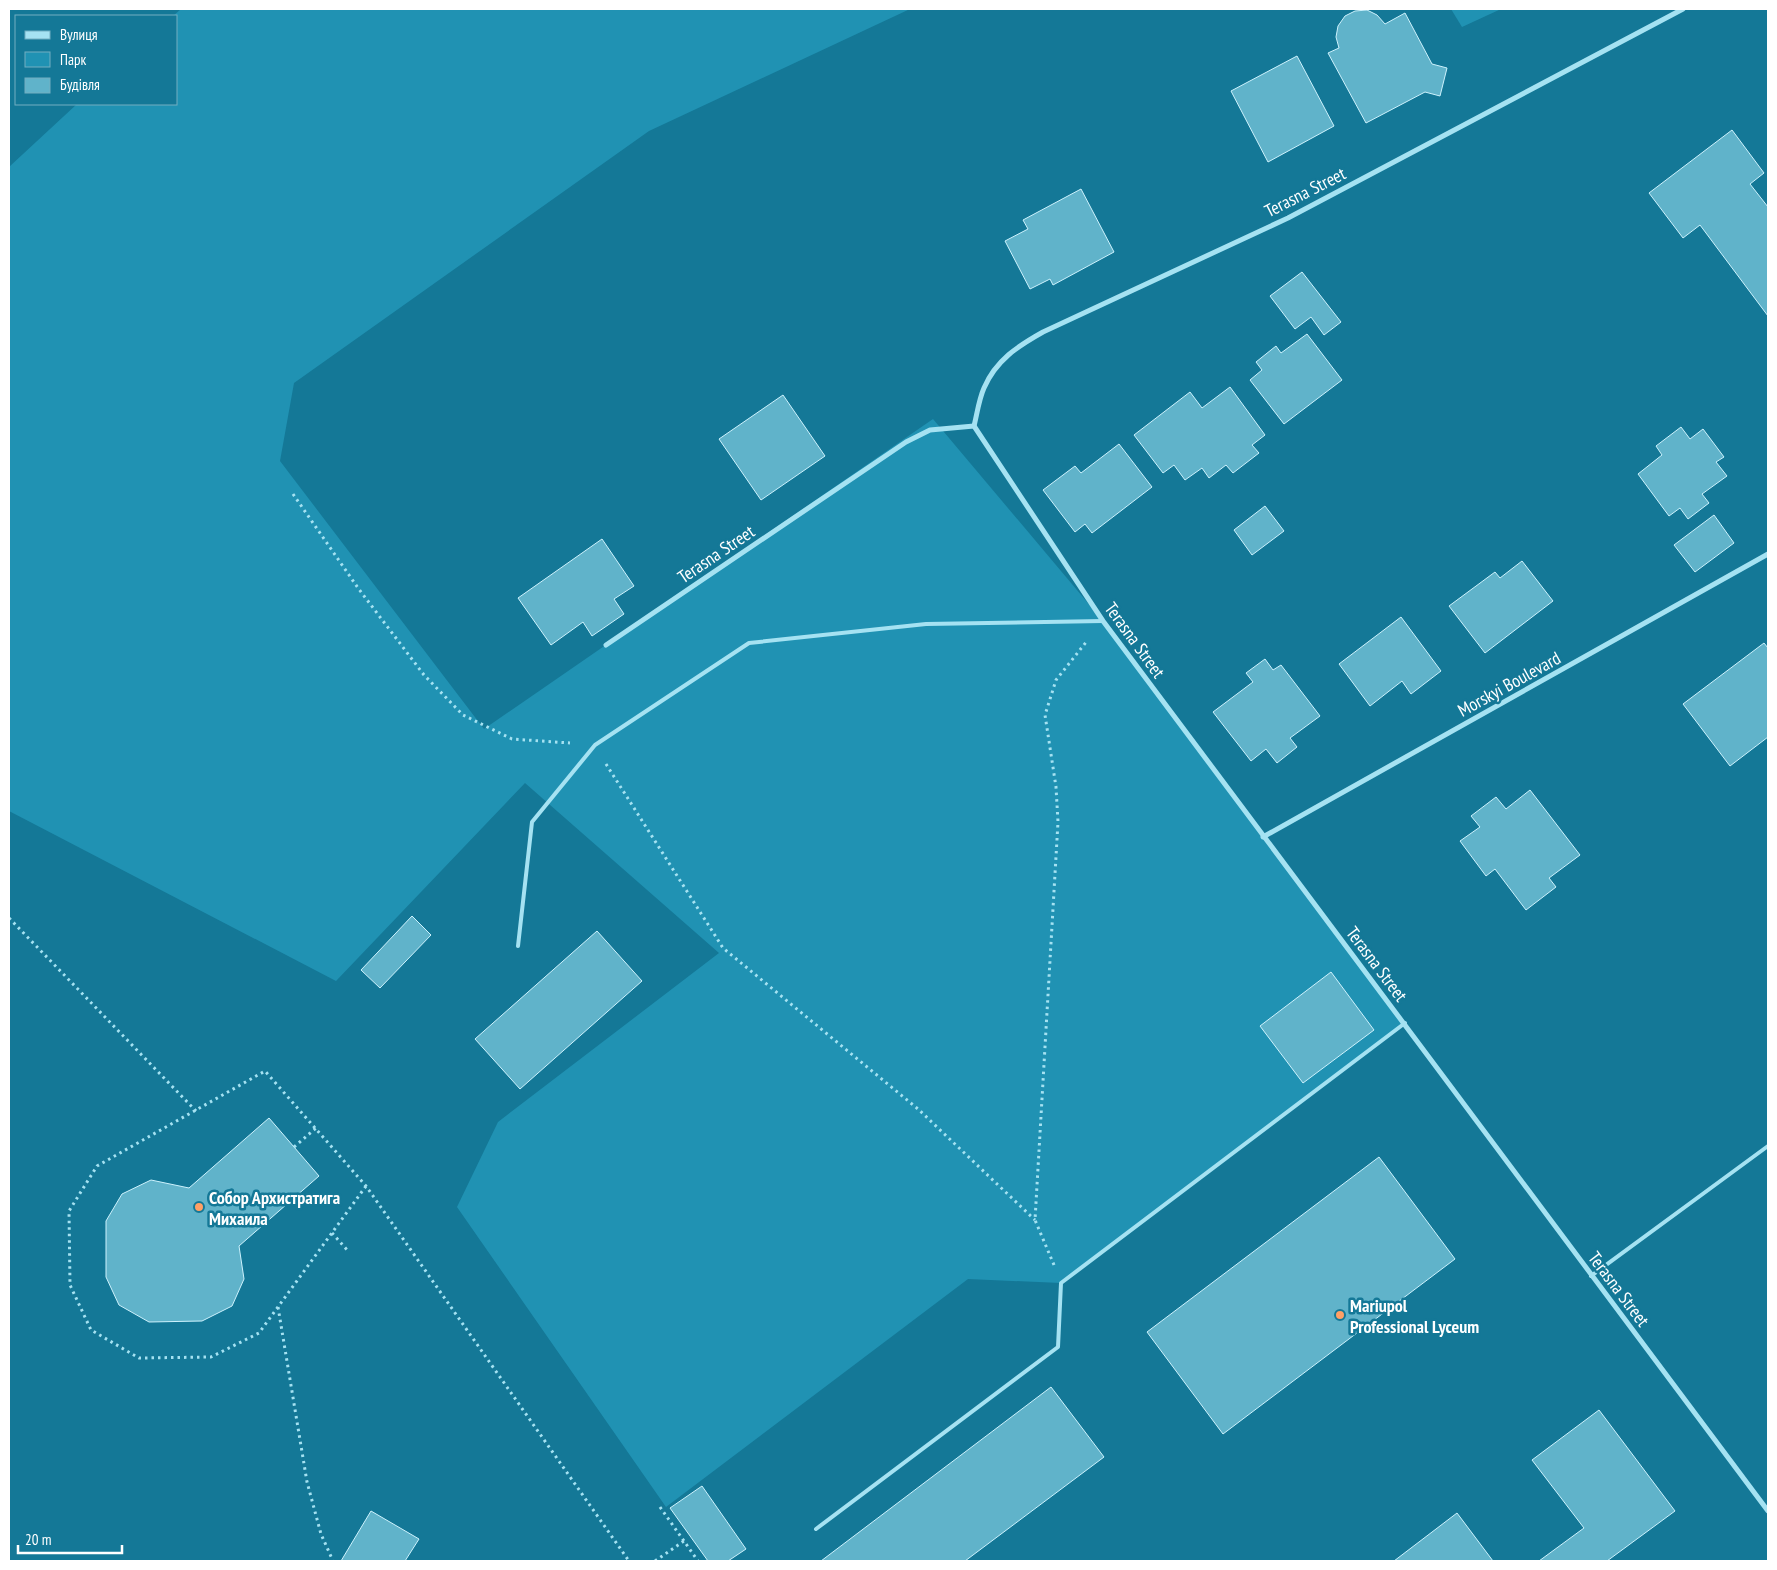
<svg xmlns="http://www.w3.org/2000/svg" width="1777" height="1570" font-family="'PT Sans Narrow',sans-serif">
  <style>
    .green { fill: #2092b3 }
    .building { fill: #60b3ca; stroke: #cdf2fd }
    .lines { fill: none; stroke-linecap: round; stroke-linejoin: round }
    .path { stroke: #a5e2f2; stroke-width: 3; stroke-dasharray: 2.5 4; stroke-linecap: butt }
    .lane { stroke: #a5e2f2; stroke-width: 4 }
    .street { stroke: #a5e2f2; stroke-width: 5 }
    .poi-dot { fill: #ffa066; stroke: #147897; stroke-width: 2 }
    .labels { text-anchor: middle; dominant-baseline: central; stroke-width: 5; stroke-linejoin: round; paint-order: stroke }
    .street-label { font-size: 18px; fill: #fff; stroke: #147897 }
    .poi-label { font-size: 18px; font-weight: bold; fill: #fff; stroke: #147897; text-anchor: start }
  </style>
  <rect width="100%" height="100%" fill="#147897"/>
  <g class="green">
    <polygon points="181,9 910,9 649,131 294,383 280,461 484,729 933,419 1103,621 1405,1023 1061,1283 968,1279 666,1507 457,1207 498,1122 719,953 525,783 336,981 9,811 9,167 77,104 176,104 176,16 173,16"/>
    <polygon points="1451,9 1501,9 1462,27"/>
  </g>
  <g class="building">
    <polygon points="1367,10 1377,15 1385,24 1405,13 1432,64 1447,68 1440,96 1425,92 1366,123 1328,53 1339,48 1336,37 1338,26 1345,16 1355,11"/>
    <polygon points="1297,56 1334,126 1268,162 1231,91"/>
    <polygon points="1732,130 1764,173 1750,184 1768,207 1768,316 1700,225 1683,238 1649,193"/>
    <polygon points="1081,189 1114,252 1053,285 1050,279 1030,289 1005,241 1028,229 1023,220"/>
    <polygon points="1302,272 1341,322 1324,335 1311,317 1295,329 1270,296"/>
    <polygon points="1307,334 1342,380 1284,424 1250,380 1262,370 1256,362 1276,346 1281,353"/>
    <polygon points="1230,387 1265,435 1252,445 1259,453 1233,473 1226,465 1209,478 1202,468 1185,480 1174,465 1163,473 1134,435 1190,392 1202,408"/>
    <polygon points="783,395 825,456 761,500 719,439"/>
    <polygon points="1681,427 1690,439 1703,429 1724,457 1716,462 1727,476 1702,494 1709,503 1688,519 1680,508 1669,516 1638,474 1662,455 1656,446"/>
    <polygon points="1119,444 1152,487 1092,533 1085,524 1075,532 1043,490 1075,466 1081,473"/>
    <polygon points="1265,506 1284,531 1252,555 1234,530"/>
    <polygon points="1714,515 1734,543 1695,572 1674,545"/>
    <polygon points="602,539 634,586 614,599 624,614 592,636 583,622 551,645 518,598"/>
    <polygon points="1522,561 1553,601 1485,653 1449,606 1495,572 1500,578"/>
    <polygon points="1401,617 1441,671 1411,694 1402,681 1370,706 1339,664"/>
    <polygon points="1764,643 1768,648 1768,737 1730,766 1683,704"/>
    <polygon points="1265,659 1273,670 1281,665 1320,716 1290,738 1297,747 1277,763 1266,749 1251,761 1213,712 1253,682 1246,673"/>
    <polygon points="1530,790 1580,855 1549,878 1556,887 1526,910 1495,869 1486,876 1460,841 1480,827 1471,816 1496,797 1506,809"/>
    <polygon points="412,916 431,935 380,988 361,970"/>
    <polygon points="597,931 642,981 520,1089 475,1039"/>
    <polygon points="1331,972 1374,1030 1303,1083 1260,1026"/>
    <polygon points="269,1118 319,1176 239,1246 244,1279 232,1306 202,1321 149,1322 119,1305 106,1277 106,1221 122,1194 151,1180 189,1188"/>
    <polygon points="1379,1157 1455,1259 1223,1434 1147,1332"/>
    <polygon points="1051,1387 1104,1457 965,1561 821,1561"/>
    <polygon points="1599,1410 1675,1511 1607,1561 1539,1561 1584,1528 1532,1460"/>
    <polygon points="702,1486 746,1549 728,1561 708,1561 670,1508"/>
    <polygon points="371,1511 419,1539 405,1561 341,1561"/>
    <polygon points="1457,1513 1493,1561 1394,1561"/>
  </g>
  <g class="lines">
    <g class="path">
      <polyline points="293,494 358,588 424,675 463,715 512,739 570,743"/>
      <polyline points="606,764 723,948 918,1109 1035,1220"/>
      <polyline points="9,918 196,1111"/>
      <polyline points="294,1147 316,1128"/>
      <polyline points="366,1186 259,1333 211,1357 139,1358 91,1330 70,1285 69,1211 97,1166 265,1071 366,1186 629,1561"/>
      <polyline points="332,1233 349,1252"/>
      <polyline points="1054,1265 1035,1220 1058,822 1056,787 1045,715 1056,680 1087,641"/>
      <polyline points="278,1307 307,1482 321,1534 333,1561"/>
      <polyline points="660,1507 698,1561"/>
      <polyline points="655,1561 684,1541"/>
    </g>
    <g class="lane">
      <polyline points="518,946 532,822 595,745 749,643 926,624 1103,621"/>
      <polyline points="1591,1276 1768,1146"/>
      <polyline points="816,1529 1058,1347 1061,1283 1405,1023"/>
    </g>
    <g class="street">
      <path d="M974 426C977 414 979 399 984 388 996 360 1018 346 1043 332L1288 218 1683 9"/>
      <polyline points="606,645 906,442 930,430 974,426 1103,621 1768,1511"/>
      <polyline points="1263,837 1768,554"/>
    </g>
  </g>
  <g class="poi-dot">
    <circle cx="199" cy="1207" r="5"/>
    <circle cx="1340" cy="1315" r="5"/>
  </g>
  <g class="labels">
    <g class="street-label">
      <text transform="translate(1305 192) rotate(-27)">Terasna Street</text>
      <text transform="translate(716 554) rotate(-34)">Terasna Street</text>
      <text transform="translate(1135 640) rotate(54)">Terasna Street</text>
      <text transform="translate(1509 684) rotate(-29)">Morskyi Boulevard</text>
      <text transform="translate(1377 964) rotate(53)">Terasna Street</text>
      <text transform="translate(1619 1289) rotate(53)">Terasna Street</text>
    </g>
    <g class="poi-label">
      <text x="209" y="1197">Собор Архистратига<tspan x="209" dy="21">Михаила</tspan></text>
      <text x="1350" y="1305">Mariupol<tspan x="1350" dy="21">Professional Lyceum</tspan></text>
    </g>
  </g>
  <rect width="1777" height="1570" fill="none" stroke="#ffffff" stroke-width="20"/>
  <rect x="15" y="15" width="162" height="90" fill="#147897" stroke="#72aec1"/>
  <rect x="25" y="31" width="25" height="8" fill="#a5e2f2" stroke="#72aec1"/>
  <text x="60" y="40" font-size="15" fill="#ffffff">Вулиця</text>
  <rect x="25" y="52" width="25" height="15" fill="#2092b3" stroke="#72aec1"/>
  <text x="60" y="65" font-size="15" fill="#ffffff">Парк</text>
  <rect x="25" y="78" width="25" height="15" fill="#60b3ca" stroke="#72aec1"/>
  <text x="60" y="90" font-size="15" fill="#ffffff">Будівля</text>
  <path d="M18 1545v8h104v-8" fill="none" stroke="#ffffff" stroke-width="2.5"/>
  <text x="25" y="1545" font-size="15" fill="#ffffff" stroke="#147897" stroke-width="4" paint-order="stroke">20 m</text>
</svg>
